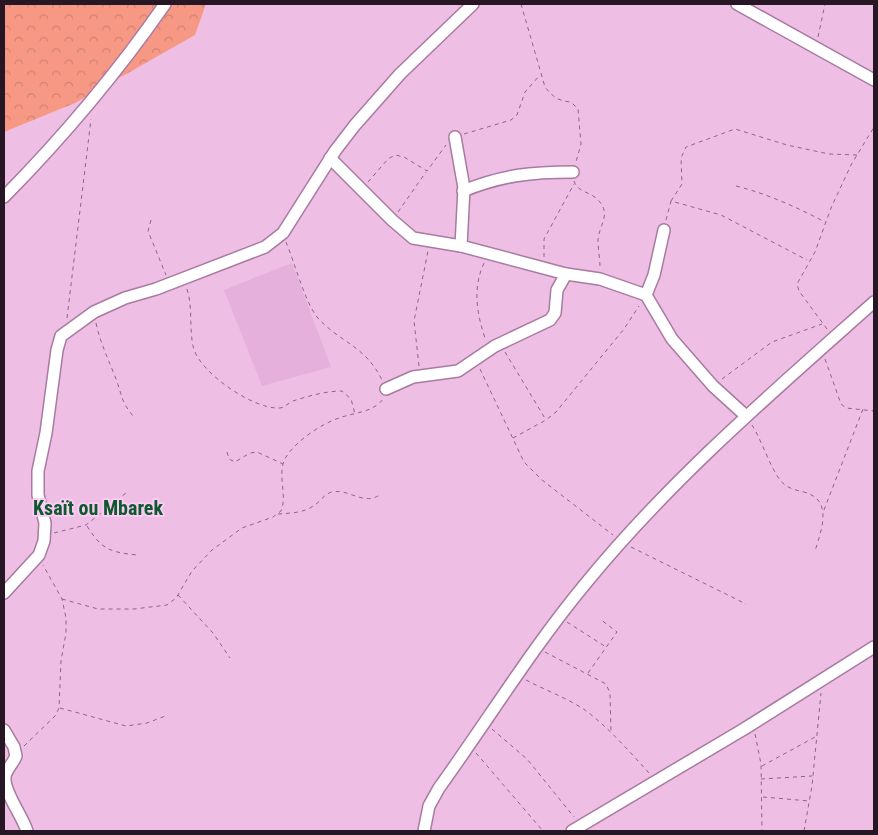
<svg xmlns="http://www.w3.org/2000/svg" width="878" height="835" font-family="'Roboto Condensed',sans-serif">
  <style>
    .built { fill: #e6b0dd }
    .forest { fill: url(#forest-crowns) }
    .lines { fill: none; stroke-linecap: round; stroke-linejoin: round }
    .minor-casing { stroke: #a87ba0; stroke-width: 14 }
    .path { stroke: #896983; stroke-width: 1; stroke-dasharray: 4 4; stroke-linecap: butt }
    .minor { stroke: #fff; stroke-width: 11 }
    .labels { text-anchor: middle; dominant-baseline: central; stroke-width: 4; stroke-linejoin: round; paint-order: stroke }
    .quarter-label { font-size: 20px; font-weight: bold; fill: #0c592e; stroke: #fccbf3 }
  </style>
  <defs>
    <pattern id="forest-crowns" width="20" height="18" patternUnits="userSpaceOnUse" patternTransform="scale(1.25)"><rect width="20" height="18" fill="#f69884"/><path d="M2 6a3 3 0 1 1 6 0M12 15a3 3 0 1 1 6 0" fill="none" stroke="#d38272"/></pattern>
  </defs>
  <rect width="100%" height="100%" fill="#eebee5"/>
  <polygon class="built" points="292,263 331,367 262,386 224,290"/>
  <polygon class="forest" points="4,4 206,4 195,35 75,103 4,132"/>
  <g class="lines">
    <g class="minor-casing">
      <g id="minor">
        <polyline points="737,4 874,80"/>
        <polyline points="455,137 464,188 461,246"/>
        <polyline points="330,158 392,220 413,238 461,246 566,274 600,279 646,295 672,339 713,386 746,416"/>
        <path d="M463 191C502 175 532 172 573 172"/>
        <path d="M4 197C65 135 115 76 165 4"/>
        <polyline points="646,295 654,275 664,230"/>
        <polyline points="386,389 413,377 458,371 495,346 550,320 555,313 557,290 566,274"/>
        <polyline points="4,593 39,555 44,541 45,523 38,495 38,471 46,433 57,350 61,336 94,312 125,298 156,289 265,247 283,233 335,151 355,125 400,74 473,4"/>
        <path d="M4 730 14 747 16 756C13 764 6 769 5 777 3 791 22 815 27 831"/>
        <path d="M424 831 429 806 439 788C488 720 532 648 586 583 671 479 774 391 874 302"/>
        <polyline points="572,831 744,729 874,647"/>
      </g>
    </g>
    <g class="path">
      <path d="M521 4 545 87C553 97 558 101 571 102L578 109 581 144 576 162"/>
      <polyline points="818,37 825,4"/>
      <polyline points="464,134 511,120 517,115 525,92 540,75"/>
      <path d="M574 181C578 193 590 191 598 200 612 214 599 225 598 240 598 249 600 259 600 268"/>
      <polyline points="368,182 388,159 395,155 404,157 427,171 446,145"/>
      <path d="M736 186C768 194 796 207 825 222"/>
      <polyline points="671,201 682,184 681,158 686,147 735,129 787,145 829,154 857,155"/>
      <polyline points="398,212 426,172"/>
      <polyline points="151,220 148,231 166,275"/>
      <polyline points="666,220 671,201 721,215 807,260"/>
      <path d="M286 242C294 261 305 302 317 317 340 343 365 345 382 380"/>
      <polyline points="544,257 544,239 574,184"/>
      <path d="M484 263C472 289 477 315 486 341"/>
      <path d="M187 289C193 309 189 326 193 346 198 372 254 410 280 408 286 407 288 403 293 401 308 396 327 391 342 391L351 399 355 414"/>
      <polyline points="67,318 91,119"/>
      <path d="M96 323C100 342 107 356 114 374 122 392 119 399 133 416"/>
      <polyline points="827,329 799,291 797,284 815,252 831,208 851,165 874,127"/>
      <polyline points="505,352 546,420"/>
      <polyline points="825,359 841,404 846,408 874,411"/>
      <polyline points="419,366 414,321 428,251"/>
      <polyline points="480,369 524,462 542,480 613,535"/>
      <polyline points="722,379 772,342 822,324"/>
      <path d="M752 425C762 441 770 467 780 480 786 488 795 490 804 492 834 500 821 531 815 551"/>
      <polyline points="513,438 546,420 556,412 624,329 639,306"/>
      <polyline points="227,452 229,459 235,462 250,453 257,452 283,464"/>
      <polyline points="824,510 863,409"/>
      <path d="M278 514C292 513 305 513 316 504 322 500 324 494 332 492 349 488 364 507 381 494"/>
      <path d="M87 526C102 550 110 552 137 555"/>
      <polyline points="54,533 86,525 126,493"/>
      <polyline points="631,547 746,604"/>
      <polyline points="178,595 213,633 230,658"/>
      <path d="M62 599 98 609H134L167 605 176 598 192 571 212 550 242 528 273 517 281 511C288 495 276 473 286 457 296 441 321 424 339 418 355 412 373 413 384 398"/>
      <polyline points="567,622 606,647"/>
      <polyline points="545,652 606,684 610,693 611,733"/>
      <polyline points="588,673 617,632 600,619"/>
      <path d="M526 680C545 690 567 698 585 710 609 728 629 751 649 773"/>
      <polyline points="60,708 126,726 147,723 168,715"/>
      <polyline points="492,729 527,759 574,817"/>
      <polyline points="755,734 761,764 762,831"/>
      <polyline points="24,746 55,716 59,708 61,661 66,633 66,618 62,599 43,565"/>
      <polyline points="476,753 543,831"/>
      <polyline points="762,766 815,737"/>
      <polyline points="761,779 812,776"/>
      <polyline points="763,797 809,801"/>
      <polyline points="804,831 812,786 821,693"/>
    </g>
    <use href="#minor" class="minor"/>
  </g>
  <g class="labels">
    <g class="quarter-label">
      <text x="98" y="508">Ksaït ou Mbarek</text>
    </g>
  </g>
  <rect width="878" height="835" fill="none" stroke="#271624" stroke-width="10"/>
</svg>
